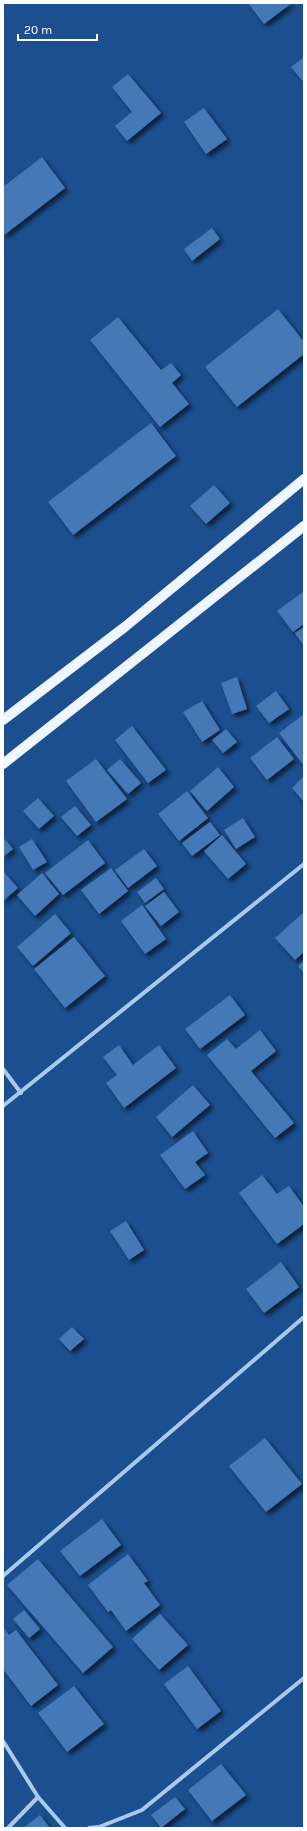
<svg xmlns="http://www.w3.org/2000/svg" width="307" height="1831" font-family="Karla,sans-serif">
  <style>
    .building { fill: #4478b7; filter: url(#shadow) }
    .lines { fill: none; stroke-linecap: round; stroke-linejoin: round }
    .minor { stroke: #a9c9ee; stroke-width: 4 }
    .primary { stroke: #f0f6ff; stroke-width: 10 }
  </style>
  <defs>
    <filter id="shadow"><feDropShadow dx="3.5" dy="3.5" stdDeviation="2" flood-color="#0009"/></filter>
  </defs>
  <rect width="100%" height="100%" fill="#1b4f8f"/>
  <g class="building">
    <polygon points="248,3 292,3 264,24"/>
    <polygon points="304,57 304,83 291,67"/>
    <polygon points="128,74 161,113 127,141 115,126 132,112 112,87"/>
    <polygon points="204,108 227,139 206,154 184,122"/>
    <polygon points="42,157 65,188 3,236 3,187"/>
    <polygon points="212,228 220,239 192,261 184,249"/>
    <polygon points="278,309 304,342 304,354 237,407 205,367"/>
    <polygon points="118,317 161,370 171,363 181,375 172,383 189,404 160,427 90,340"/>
    <polygon points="151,423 176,456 73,535 48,502"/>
    <polygon points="214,485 230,503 206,524 190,506"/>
    <polygon points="304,591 304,624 293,632 277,611"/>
    <polygon points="304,627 304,646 295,633"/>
    <polygon points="237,677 247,709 232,714 221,683"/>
    <polygon points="276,691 289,709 269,723 256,706"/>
    <polygon points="202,701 220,730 202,742 183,712"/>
    <polygon points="304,714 304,766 279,733"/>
    <polygon points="132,726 166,770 148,783 115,740"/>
    <polygon points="226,729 237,742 223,753 212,740"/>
    <polygon points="277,737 294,759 267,780 250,758"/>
    <polygon points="96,759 127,799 96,822 66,781"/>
    <polygon points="120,759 141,783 128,794 107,770"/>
    <polygon points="218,767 234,787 207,811 190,791"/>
    <polygon points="304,776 304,802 292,788"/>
    <polygon points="187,791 208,818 179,841 158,814"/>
    <polygon points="38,798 54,816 39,829 23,811"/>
    <polygon points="75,806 91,825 77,836 61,817"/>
    <polygon points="243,818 255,837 236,849 224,830"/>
    <polygon points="210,822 220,835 192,856 182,843"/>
    <polygon points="222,835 246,864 228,879 204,851"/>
    <polygon points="3,837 13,849 3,857"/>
    <polygon points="32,839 47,862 33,870 19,847"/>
    <polygon points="88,840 105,863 63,895 45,873"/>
    <polygon points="144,849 157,866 128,888 115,870"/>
    <polygon points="111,868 128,891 99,914 81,890"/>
    <polygon points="3,871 18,888 3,901"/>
    <polygon points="42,873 59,894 35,916 17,895"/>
    <polygon points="156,878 164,889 145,903 137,892"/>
    <polygon points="164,892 179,912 161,926 145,906"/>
    <polygon points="142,905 166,939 145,954 121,921"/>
    <polygon points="304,912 304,952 295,960 275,938"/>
    <polygon points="55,914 71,933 33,966 17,947"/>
    <polygon points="74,937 105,976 65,1008 34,969"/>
    <polygon points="304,961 304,973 298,966"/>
    <polygon points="230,995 245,1015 200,1049 185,1029"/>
    <polygon points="260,1030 276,1051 251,1071 294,1123 275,1138 207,1055 227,1039 236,1049"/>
    <polygon points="119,1045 133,1065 159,1045 176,1068 124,1108 106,1083 117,1075 103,1057"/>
    <polygon points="193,1085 210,1105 172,1137 156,1117"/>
    <polygon points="193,1131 208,1153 195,1162 205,1175 185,1189 160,1155"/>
    <polygon points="262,1175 277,1194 289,1186 304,1207 304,1224 277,1244 239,1193"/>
    <polygon points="126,1221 144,1250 129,1260 110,1231"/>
    <polygon points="281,1262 299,1287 264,1313 246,1289"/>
    <polygon points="72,1327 84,1339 70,1351 59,1339"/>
    <polygon points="265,1438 302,1484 266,1512 229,1466"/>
    <polygon points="102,1519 121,1545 80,1576 60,1551"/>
    <polygon points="128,1554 148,1581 144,1583 160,1605 126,1631 111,1610 108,1612 88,1585"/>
    <polygon points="38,1559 113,1647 83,1673 7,1585"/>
    <polygon points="24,1610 40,1629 29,1638 13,1619"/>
    <polygon points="160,1614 188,1645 159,1670 132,1639"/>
    <polygon points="3,1627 9,1635 16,1630 58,1685 31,1706 3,1669"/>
    <polygon points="188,1666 221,1711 197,1729 164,1684"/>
    <polygon points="74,1686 104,1724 67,1752 38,1713"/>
    <polygon points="221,1764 246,1795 212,1821 188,1790"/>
    <polygon points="175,1797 185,1809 161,1828 151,1815"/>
    <polygon points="40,1815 50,1828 23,1828"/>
  </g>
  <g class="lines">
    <g class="minor">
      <polyline points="3,1069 21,1093"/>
      <polyline points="3,1106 304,864"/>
      <polyline points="3,1576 304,1317"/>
      <polyline points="3,1741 38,1797 65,1828"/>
      <polyline points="8,1828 38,1797"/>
      <polyline points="89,1828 99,1827 142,1810 304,1678"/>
    </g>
    <g class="primary">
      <polyline points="3,720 126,626 304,479"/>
      <polyline points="3,764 304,526"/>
    </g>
  </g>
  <rect width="307" height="1831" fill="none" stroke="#ffffff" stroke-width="8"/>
  <path d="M18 34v6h79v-6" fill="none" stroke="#ffffff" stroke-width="2"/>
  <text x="24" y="34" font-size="12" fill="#ffffff" stroke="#1b4f8f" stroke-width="3" paint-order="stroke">20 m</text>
</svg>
